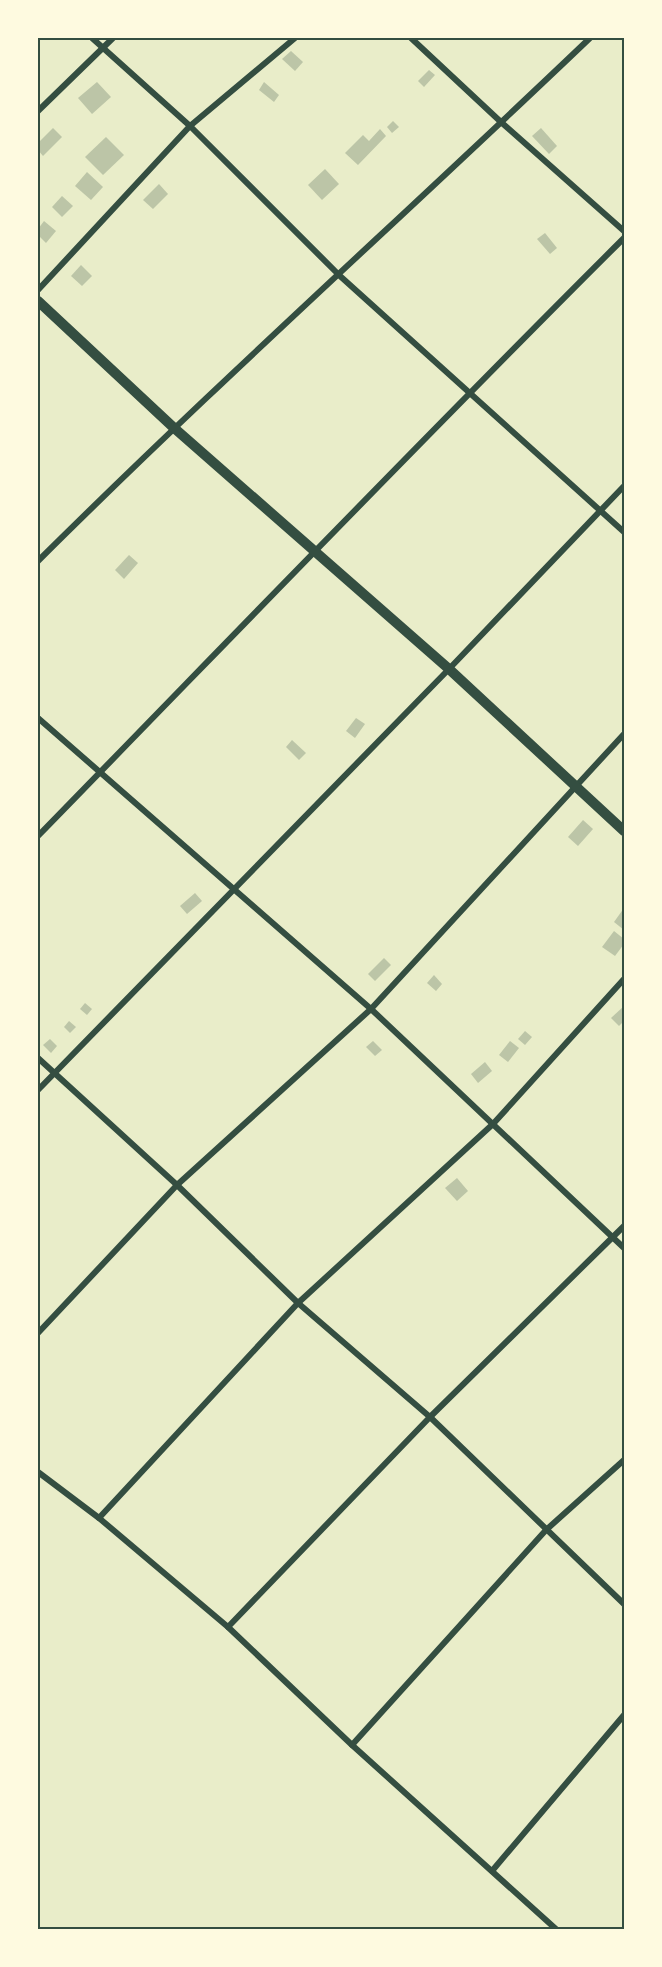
<svg xmlns="http://www.w3.org/2000/svg" width="662" height="1967" font-family="'Sofia Sans Condensed',sans-serif">
  <style>
    .building { fill: #bcc5a7 }
    .lines { fill: none; stroke-linecap: round; stroke-linejoin: round }
    .minor { stroke: #344e41; stroke-width: 6 }
    .tertiary { stroke: #344e41; stroke-width: 10 }
    .neatline { fill: none; stroke: #344e41; stroke-width: 2 }
  </style>
  <rect width="100%" height="100%" fill="#e9edc9"/>
  <g class="building">
    <polygon points="291,51 303,62 295,71 282,59"/>
    <polygon points="429,70 435,75 424,87 418,81"/>
    <polygon points="97,82 111,97 92,114 78,98"/>
    <polygon points="264,82 279,95 274,102 259,90"/>
    <polygon points="393,121 399,127 392,133 387,127"/>
    <polygon points="53,128 62,137 43,156 38,150 38,143"/>
    <polygon points="541,128 557,146 549,154 532,136"/>
    <polygon points="380,129 386,136 358,165 345,153 363,135 369,141"/>
    <polygon points="106,137 124,155 103,175 85,157"/>
    <polygon points="325,169 339,184 322,200 308,185"/>
    <polygon points="87,172 103,187 91,200 75,186"/>
    <polygon points="159,184 168,194 153,209 143,200"/>
    <polygon points="62,196 73,206 62,217 52,207"/>
    <polygon points="44,221 56,231 46,243 38,235 38,229"/>
    <polygon points="545,233 557,248 550,254 537,239"/>
    <polygon points="81,265 92,276 82,286 71,276"/>
    <polygon points="129,555 138,563 124,579 115,570"/>
    <polygon points="356,718 365,724 355,738 346,731"/>
    <polygon points="292,740 306,753 299,760 286,747"/>
    <polygon points="583,820 593,829 578,846 568,837"/>
    <polygon points="195,893 202,901 187,914 180,906"/>
    <polygon points="624,908 624,930 614,922"/>
    <polygon points="614,931 624,939 624,944 615,956 602,947"/>
    <polygon points="384,958 391,965 375,981 368,974"/>
    <polygon points="434,975 442,984 436,991 427,983"/>
    <polygon points="85,1003 92,1009 87,1015 80,1009"/>
    <polygon points="624,1006 624,1021 619,1026 611,1018"/>
    <polygon points="69,1021 76,1027 70,1033 64,1027"/>
    <polygon points="525,1031 532,1037 525,1045 518,1039"/>
    <polygon points="50,1039 57,1046 51,1053 43,1045"/>
    <polygon points="373,1041 382,1050 375,1056 366,1047"/>
    <polygon points="510,1041 519,1048 508,1062 499,1055"/>
    <polygon points="485,1062 492,1071 478,1083 471,1074"/>
    <polygon points="457,1178 468,1191 457,1201 445,1188"/>
  </g>
  <g class="lines">
    <g class="minor">
      <polyline points="92,38 190,126 340,276 624,532"/>
      <polyline points="411,38 502,123 624,231"/>
      <polyline points="38,111 113,38"/>
      <polyline points="38,290 190,126 295,38"/>
      <path d="M38 561C218 382 407 213 590 38"/>
      <polyline points="38,718 371,1009 624,1248"/>
      <path d="M38 836C233 636 426 435 624 238"/>
      <polyline points="38,1058 177,1185 298,1303 430,1417 624,1604"/>
      <polyline points="38,1090 449,669 624,486"/>
      <polyline points="38,1333 177,1185 371,1009 624,734"/>
      <polyline points="38,1472 99,1518 228,1627 352,1745 557,1930"/>
      <polyline points="99,1518 298,1303 493,1124 624,979"/>
      <polyline points="228,1627 430,1417 624,1226"/>
      <polyline points="352,1745 546,1530 624,1460"/>
      <polyline points="492,1871 624,1715"/>
    </g>
    <polyline class="tertiary" points="38,301 173,427 449,669 624,831"/>
  </g>
  <rect width="662" height="1967" fill="none" stroke="#fefae0" stroke-width="78"/>
  <rect x="39" y="39" width="584" height="1889" class="neatline"/>
</svg>
